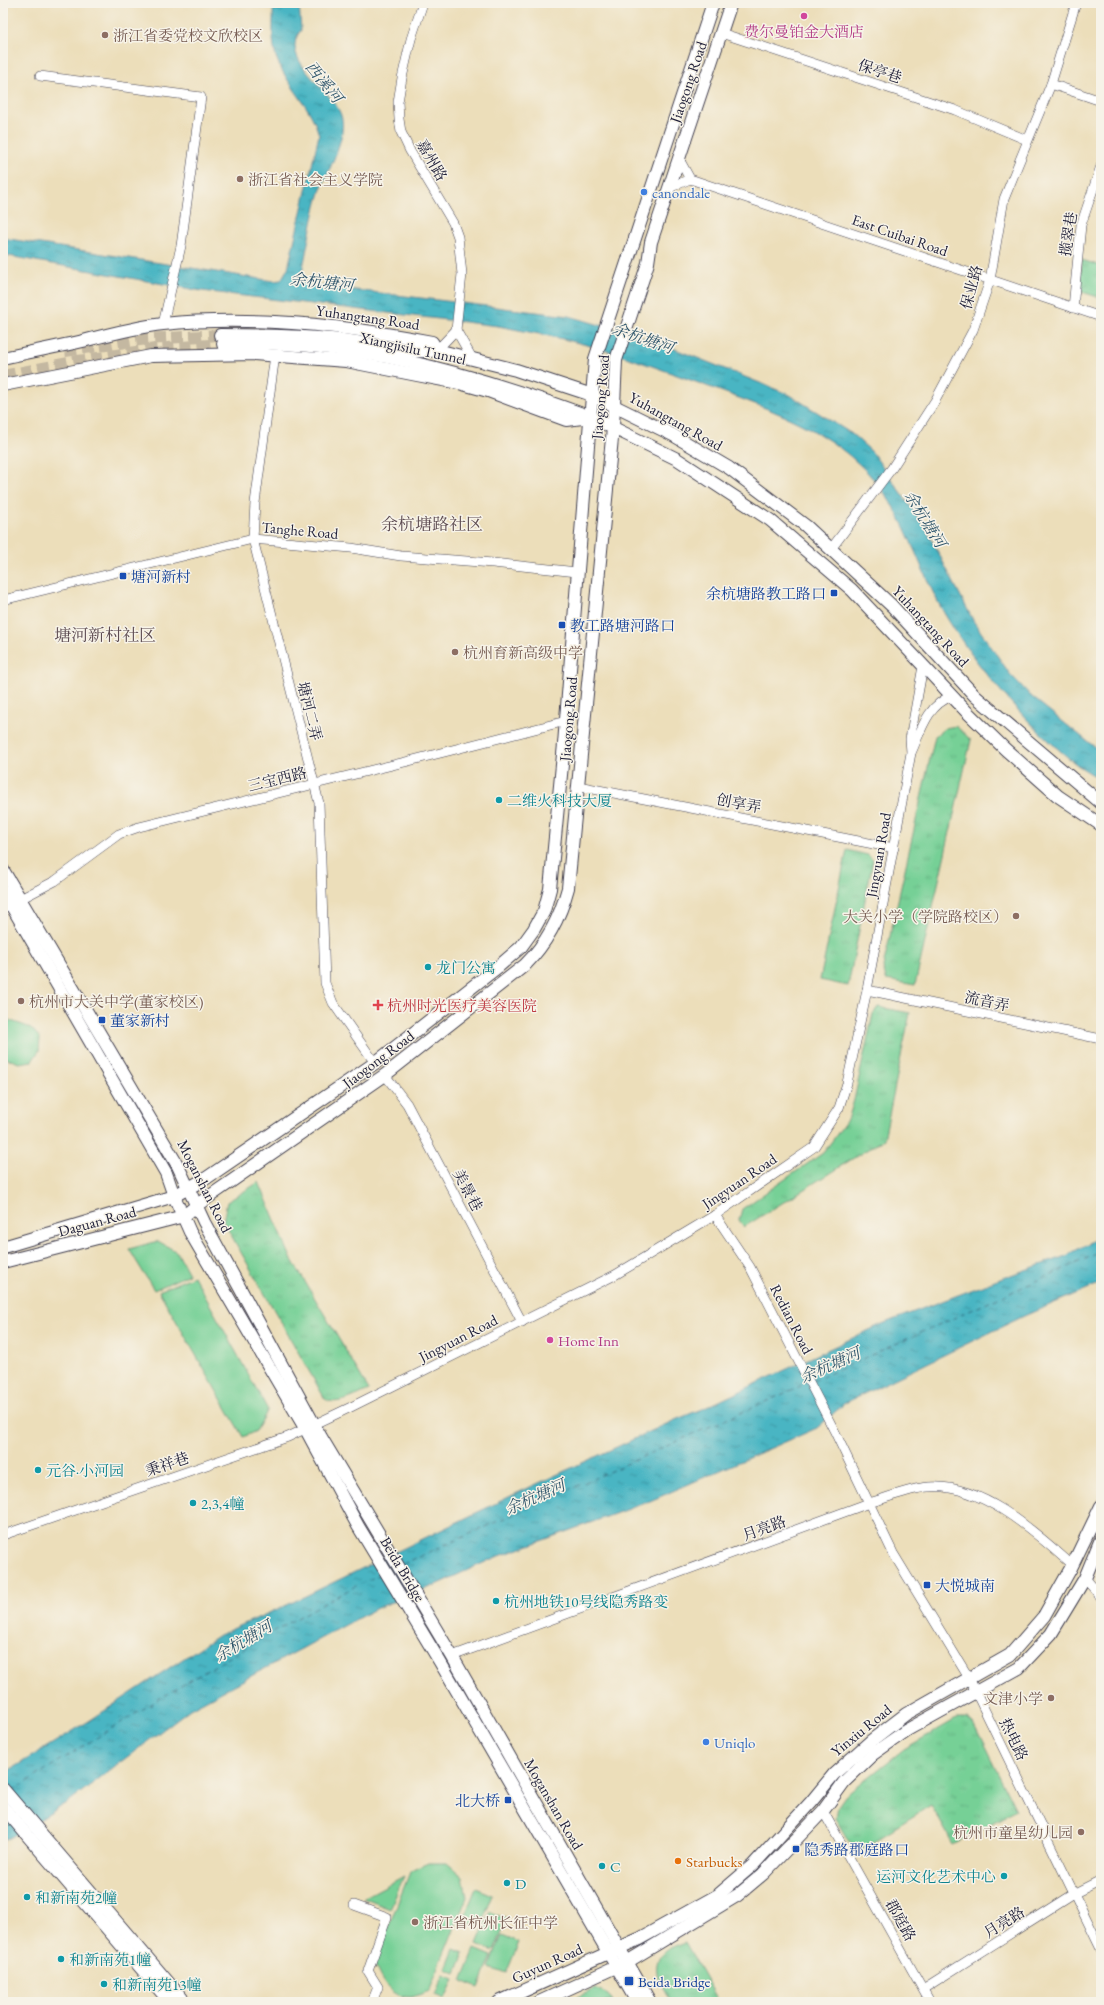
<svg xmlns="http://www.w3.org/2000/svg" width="1104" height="2005" font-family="'EB Garamond','Noto Serif SC',serif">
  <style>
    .grass { fill: #76d096; stroke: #4c7968 }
    .park { fill: url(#park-tufts); stroke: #4c7968 }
    .water { fill: url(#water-ripples); stroke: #356c7f }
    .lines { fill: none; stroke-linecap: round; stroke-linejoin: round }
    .ferry { stroke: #2f556b; stroke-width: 1; stroke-dasharray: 5 4; stroke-linecap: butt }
    .major-tunnel { stroke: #c4b8a1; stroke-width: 12; stroke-dasharray: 12 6; stroke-linecap: butt }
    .minor-casing { stroke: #403e4e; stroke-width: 10 }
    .major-casing { stroke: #403e4e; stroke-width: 14 }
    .minor { stroke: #fff; stroke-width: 9 }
    .major { stroke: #fff; stroke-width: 12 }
    .hotel-dot { fill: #d1479c; stroke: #f7f3e8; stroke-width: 1.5 }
    .education-dot { fill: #8d6e63; stroke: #f7f3e8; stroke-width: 1.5 }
    .shop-dot { fill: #3f7fe0; stroke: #f7f3e8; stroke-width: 1.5 }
    .transit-dot { fill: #1a4fb4; stroke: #f7f3e8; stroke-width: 1.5 }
    .culture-dot { fill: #0f9aa8; stroke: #f7f3e8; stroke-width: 1.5 }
    .health-dot { fill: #e0444e; stroke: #f7f3e8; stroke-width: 1.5 }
    .food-dot { fill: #e8710a; stroke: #f7f3e8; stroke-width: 1.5 }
    .labels { text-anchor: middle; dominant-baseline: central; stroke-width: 3; stroke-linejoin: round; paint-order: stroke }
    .hotel-label { font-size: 15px; fill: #b23c85; stroke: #f7f3e8 }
    .education-label { font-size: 15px; fill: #785e54; stroke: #f7f3e8; text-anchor: start }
    .street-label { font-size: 15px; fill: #22223b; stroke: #f7f3e8 }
    .shop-label { font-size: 15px; fill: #366cbe; stroke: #f7f3e8; text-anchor: start }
    .transit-label { font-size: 15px; fill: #164399; stroke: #f7f3e8; text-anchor: start }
    .culture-label { font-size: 15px; fill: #0d838f; stroke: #f7f3e8; text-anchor: start }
    .health-label { font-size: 15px; fill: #be3a42; stroke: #f7f3e8; text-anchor: start }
    .food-label { font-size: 15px; fill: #c56008; stroke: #f7f3e8; text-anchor: start }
    .water-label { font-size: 16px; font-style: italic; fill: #2f556b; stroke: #f7f3e8 }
    .quarter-label { font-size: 17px; fill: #5e4c52; stroke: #f7f3e8 }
  </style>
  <defs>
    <pattern id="park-tufts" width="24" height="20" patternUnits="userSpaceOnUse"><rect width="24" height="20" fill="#76d096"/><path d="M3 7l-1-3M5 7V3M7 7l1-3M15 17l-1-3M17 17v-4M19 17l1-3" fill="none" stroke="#66b282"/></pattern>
    <pattern id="water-ripples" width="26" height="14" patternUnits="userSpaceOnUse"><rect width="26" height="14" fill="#48b5c3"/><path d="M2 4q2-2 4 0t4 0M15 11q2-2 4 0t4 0" fill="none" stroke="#3c93a0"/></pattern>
  </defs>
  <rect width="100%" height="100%" fill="#f7f3e8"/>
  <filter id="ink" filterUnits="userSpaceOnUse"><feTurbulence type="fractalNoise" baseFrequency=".025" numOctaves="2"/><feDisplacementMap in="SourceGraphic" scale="8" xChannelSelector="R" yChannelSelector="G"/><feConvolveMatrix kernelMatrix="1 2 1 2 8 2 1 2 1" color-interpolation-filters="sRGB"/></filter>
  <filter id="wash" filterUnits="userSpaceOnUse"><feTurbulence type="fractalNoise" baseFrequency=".012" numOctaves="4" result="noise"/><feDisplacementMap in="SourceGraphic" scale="16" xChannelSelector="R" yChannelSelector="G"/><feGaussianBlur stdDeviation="0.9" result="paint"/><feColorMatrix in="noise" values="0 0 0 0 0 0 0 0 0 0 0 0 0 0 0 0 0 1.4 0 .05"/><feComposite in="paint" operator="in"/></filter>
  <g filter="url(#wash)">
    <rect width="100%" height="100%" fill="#ecdeba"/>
    <g class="grass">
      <polygon points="3,1018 31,1028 40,1038 39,1051 32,1061 19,1063 3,1057"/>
      <polygon points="158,1241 177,1252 189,1274 154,1290 129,1249"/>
      <polygon points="194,1276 268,1410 256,1431 243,1437 159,1291"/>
      <path d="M428 1863H447L463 1877 467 1897 429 1991C424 1993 416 1997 411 1997 389 1998 381 1980 374 1963L410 1872Z"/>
      <polygon points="404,1876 390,1909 363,1898"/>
      <polygon points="476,1888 493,1895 480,1927 463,1920"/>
      <polygon points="490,1912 507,1919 494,1951 477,1944"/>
      <polygon points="502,1935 519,1942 506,1974 489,1968"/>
      <polygon points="454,1949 464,1953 456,1973 446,1969"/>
      <polygon points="475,1949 492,1956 479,1988 462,1981"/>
      <polygon points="444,1975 454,1979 445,1999 435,1995"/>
      <polygon points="596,1989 608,1995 613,2002 565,2002"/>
    </g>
    <g class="park">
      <polygon points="1082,260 1101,266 1101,298 1079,291"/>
      <polygon points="956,726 971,740 915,985 886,980 883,967 935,736 945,728"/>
      <polygon points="847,850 868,855 873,860 848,986 820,980"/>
      <polygon points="878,1007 910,1013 884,1139 744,1227 739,1220 742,1209 823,1153 835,1137 849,1117 854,1100 873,1014"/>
      <path d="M259 1182 291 1258 369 1390C357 1395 337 1407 325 1399L223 1221 227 1202Z"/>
      <polygon points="958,1718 967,1718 973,1723 1016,1810 953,1844 931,1805 856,1852 836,1818 838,1806 845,1796 904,1749"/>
      <path d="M685 1942 719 2002H671C663 1989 648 1968 663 1953 668 1948 678 1945 685 1942Z"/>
    </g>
    <g class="water">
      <path d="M273 3H299L301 30C276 61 337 91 342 119 346 140 327 172 320 192 312 218 308 245 302 272L306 284 569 316 655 341 790 395 852 434 872 452 925 527 974 622 1010 674 1032 697 1101 752V780C1091 773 1080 768 1071 760 1023 721 967 657 938 602 917 562 905 517 876 482 831 429 774 411 712 388 671 373 630 357 587 345 558 337 528 332 498 326L202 291 3 255V238L273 281 281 280 288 268 319 135C312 107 289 88 278 62 270 45 274 22 273 3Z"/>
      <polygon points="1101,1236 1101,1283 1024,1316 845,1403 817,1428 650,1501 494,1558 431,1587 377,1608 190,1709 67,1803 3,1842 3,1774 89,1721 219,1635 287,1605 513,1495 675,1420 709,1406 882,1324 1008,1276 1066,1256"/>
    </g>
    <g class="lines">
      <g class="ferry">
        <polyline points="813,1381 1101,1252"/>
        <polyline points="403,1564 805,1384"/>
        <path d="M12 1791C96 1738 180 1685 266 1636 304 1614 342 1592 381 1574"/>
      </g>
    </g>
  </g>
  <g filter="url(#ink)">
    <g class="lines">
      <g class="major-tunnel">
        <polyline points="65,351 147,339 220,335"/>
        <polyline points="3,376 78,361 155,349 223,344"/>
      </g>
      <g class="minor-casing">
        <g id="minor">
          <polyline points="423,3 411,39 402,78 398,102 399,119 401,132 410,151 453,223 458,237 462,274 456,330 437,350"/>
          <polyline points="721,33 955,110 1027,140"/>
          <polyline points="40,76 201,97 181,246 163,324"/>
          <polyline points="1051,84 1101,101"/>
          <polyline points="679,159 690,179 1101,317"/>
          <polyline points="669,188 690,179"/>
          <polyline points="1073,308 1081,225 1101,166"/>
          <polyline points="456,330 472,358"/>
          <polyline points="275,355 255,503 253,539 319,803 325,983 333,1003 375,1063"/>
          <polyline points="831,549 892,468 935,401 973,330 990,280 1004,199 1051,84 1076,3"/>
          <polyline points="3,600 253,539 351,548 401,556 493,563 577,572"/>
          <polyline points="911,752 910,739 923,666"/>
          <polyline points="578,786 894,848"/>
          <polyline points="3,908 55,881 119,834 139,827 409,761 566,721"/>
          <polyline points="867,990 1101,1039"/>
          <polyline points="385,1075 407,1104 522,1322"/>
          <polyline points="715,1215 750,1267 835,1432 893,1553 969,1678 1101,1949"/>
          <path d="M3 1535 288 1437 351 1407 615 1275 715 1215 814 1147 839 1108 847 1083 867 990 911 753C921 731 927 705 952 696"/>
          <polyline points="1085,1578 1101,1597"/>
          <path d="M452 1656 869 1503C887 1498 911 1488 928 1487 981 1482 1036 1533 1072 1565"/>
          <polyline points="823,1811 930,2002"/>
          <polyline points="354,1905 387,1917 368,1971 378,1987 372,2002"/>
          <polyline points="923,1989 1073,1894 1101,1880"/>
        </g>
      </g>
      <g class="major-casing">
        <g id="major">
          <path d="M220 335C261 335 302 336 343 340 371 343 411 355 437 350"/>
          <path d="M223 344C349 338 471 373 588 416"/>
          <path d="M3 358C30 352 56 347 83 341 110 334 136 327 163 324 253 315 344 325 432 342L437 350 516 370 592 395 673 435 729 468 806 526 892 606 975 696 1101 803"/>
          <polyline points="3,385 151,356 254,354 346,361 417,375 459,383 488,391 566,420 591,417 677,459 770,520 852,590 965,710 1005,749 1058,796 1101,825"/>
          <polyline points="3,870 178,1166 204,1222 321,1437 452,1656 650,2002"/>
          <polyline points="3,891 166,1173 174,1196 190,1232 305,1428 358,1526 440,1662 637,2002"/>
          <polyline points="3,1247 174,1196 205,1179 375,1063 499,966 521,947 534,929 544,911 550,889 564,744 595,359 713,3"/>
          <path d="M3 1262 184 1216 197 1205 385 1075 525 965C547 943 560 918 568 888L613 428 616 360 648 263 651 242 731 3"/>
          <polyline points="3,1789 185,2002"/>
          <polyline points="3,1807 170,2002"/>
          <polyline points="499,2002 639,1939 718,1895 753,1865 811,1802 834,1774 872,1740 906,1714 1010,1655 1044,1616 1071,1568 1101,1506"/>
          <polyline points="539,2002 627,1962 738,1895 763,1874 823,1811 844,1782 873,1754 907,1730 1019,1668 1051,1634 1085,1578 1101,1539"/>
        </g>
      </g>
      <use href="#minor" class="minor"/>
      <use href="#major" class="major"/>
    </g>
  </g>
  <g class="hotel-dot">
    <circle cx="804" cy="16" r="4"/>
    <circle cx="550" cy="1340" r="4"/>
  </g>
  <g class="education-dot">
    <circle cx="105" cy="35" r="4"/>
    <circle cx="240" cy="179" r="4"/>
    <circle cx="455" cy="652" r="4"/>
    <circle cx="1016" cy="916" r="4"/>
    <circle cx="21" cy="1001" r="4"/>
    <circle cx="1051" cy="1698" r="4"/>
    <circle cx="1081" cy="1832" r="4"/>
    <circle cx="415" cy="1922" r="4"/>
  </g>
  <g class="shop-dot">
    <circle cx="644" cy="192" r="4"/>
    <circle cx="706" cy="1742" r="4"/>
  </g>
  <g class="transit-dot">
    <rect x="119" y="572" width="8" height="8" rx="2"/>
    <rect x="830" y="589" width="8" height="8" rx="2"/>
    <rect x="558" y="621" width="8" height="8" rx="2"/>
    <rect x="98" y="1016" width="8" height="8" rx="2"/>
    <rect x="923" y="1581" width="8" height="8" rx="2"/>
    <rect x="504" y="1796" width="8" height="8" rx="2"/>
    <rect x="792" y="1845" width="8" height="8" rx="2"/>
    <rect x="624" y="1976" width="10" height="10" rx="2"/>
  </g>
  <g class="culture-dot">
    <circle cx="499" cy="800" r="4"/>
    <circle cx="428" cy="967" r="4"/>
    <circle cx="38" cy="1470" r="4"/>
    <circle cx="193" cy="1503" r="4"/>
    <circle cx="496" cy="1601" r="4"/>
    <circle cx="602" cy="1866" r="4"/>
    <circle cx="1004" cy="1876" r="4"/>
    <circle cx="507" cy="1883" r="4"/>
    <circle cx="27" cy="1897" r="4"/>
    <circle cx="61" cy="1959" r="4"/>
    <circle cx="104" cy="1984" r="4"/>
  </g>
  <path class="health-dot" d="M376 999h4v4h4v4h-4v4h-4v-4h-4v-4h4z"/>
  <circle class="food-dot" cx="678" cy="1861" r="4"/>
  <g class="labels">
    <g class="hotel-label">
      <text x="804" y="31">费尔曼铂金大酒店</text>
      <text x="558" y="1340" text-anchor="start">Home Inn</text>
    </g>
    <g class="education-label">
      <text x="113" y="35">浙江省委党校文欣校区</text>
      <text x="248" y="179">浙江省社会主义学院</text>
      <text x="463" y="652">杭州育新高级中学</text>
      <text x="1008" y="916" text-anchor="end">大关小学（学院路校区）</text>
      <text x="29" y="1001">杭州市大关中学(董家校区)</text>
      <text x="1043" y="1698" text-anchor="end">文津小学</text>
      <text x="1073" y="1832" text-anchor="end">杭州市童星幼儿园</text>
      <text x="423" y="1922">浙江省杭州长征中学</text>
    </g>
    <g class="street-label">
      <text transform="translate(880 71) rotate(18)">保亭巷</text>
      <text transform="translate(688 82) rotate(-71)">Jiaogong Road</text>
      <text transform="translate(432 160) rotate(60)">嘉州路</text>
      <text transform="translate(1068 234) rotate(-81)">揽翠巷</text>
      <text transform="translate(900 235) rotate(19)">East Cuibai Road</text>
      <text transform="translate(971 287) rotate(-75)">保业路</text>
      <text transform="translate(368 317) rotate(8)">Yuhangtang Road</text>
      <text transform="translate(413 348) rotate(12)">Xiangjisilu Tunnel</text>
      <text transform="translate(600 397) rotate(-85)">Jiaogong Road</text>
      <text transform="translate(676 421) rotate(29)">Yuhangtang Road</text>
      <text transform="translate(300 530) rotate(5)">Tanghe Road</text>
      <text transform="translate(931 626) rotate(47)">Yuhangtang Road</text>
      <text transform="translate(310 711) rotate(76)">塘河二弄</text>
      <text transform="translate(568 719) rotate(-85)">Jiaogong Road</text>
      <text transform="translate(277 779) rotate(-14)">三宝西路</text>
      <text transform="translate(739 803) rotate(11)">创享弄</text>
      <text transform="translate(878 855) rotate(-80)">Jingyuan Road</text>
      <text transform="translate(987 1001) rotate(12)">流音弄</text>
      <text transform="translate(378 1059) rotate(-37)">Jiaogong Road</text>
      <text transform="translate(739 1181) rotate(-34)">Jingyuan Road</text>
      <text transform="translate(205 1186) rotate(63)">Moganshan Road</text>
      <text transform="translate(468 1190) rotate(62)">美景巷</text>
      <text transform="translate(97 1221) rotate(-15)">Daguan Road</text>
      <text transform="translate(792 1319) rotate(63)">Redian Road</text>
      <text transform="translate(458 1338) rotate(-27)">Jingyuan Road</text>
      <text transform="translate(167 1464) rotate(-19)">秉祥巷</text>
      <text transform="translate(764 1528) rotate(-20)">月亮路</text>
      <text transform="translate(403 1569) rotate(59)">Beida Bridge</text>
      <text transform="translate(861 1730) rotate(-39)">Yinxiu Road</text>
      <text transform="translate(1014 1739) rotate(64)">热电路</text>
      <text transform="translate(554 1804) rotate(60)">Moganshan Road</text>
      <text transform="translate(901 1920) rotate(61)">郡庭路</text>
      <text transform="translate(1004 1922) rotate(-32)">月亮路</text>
      <text transform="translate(547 1963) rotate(-24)">Guyun Road</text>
    </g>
    <g class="shop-label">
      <text x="652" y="192">canondale</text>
      <text x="714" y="1742">Uniqlo</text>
    </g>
    <g class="transit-label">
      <text x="131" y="576">塘河新村</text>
      <text x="826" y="593" text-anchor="end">余杭塘路教工路口</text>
      <text x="570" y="625">教工路塘河路口</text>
      <text x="110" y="1020">董家新村</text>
      <text x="935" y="1585">大悦城南</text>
      <text x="500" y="1800" text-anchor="end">北大桥</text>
      <text x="804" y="1849">隐秀路郡庭路口</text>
      <text x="638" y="1981">Beida Bridge</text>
    </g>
    <g class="culture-label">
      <text x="507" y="800">二维火科技大厦</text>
      <text x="436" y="967">龙门公寓</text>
      <text x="46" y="1470">元谷·小河园</text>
      <text x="201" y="1503">2,3,4幢</text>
      <text x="504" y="1601">杭州地铁10号线隐秀路变</text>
      <text x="610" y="1866">C</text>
      <text x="996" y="1876" text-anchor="end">运河文化艺术中心</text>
      <text x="515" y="1883">D</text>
      <text x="35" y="1897">和新南苑2幢</text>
      <text x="69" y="1959">和新南苑1幢</text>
      <text x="112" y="1984">和新南苑13幢</text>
    </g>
    <g class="health-label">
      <text x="387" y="1005">杭州时光医疗美容医院</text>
    </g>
    <g class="food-label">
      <text x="686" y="1861">Starbucks</text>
    </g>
    <g class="water-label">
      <text transform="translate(324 82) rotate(51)">西溪河</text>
      <text transform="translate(322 282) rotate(6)">余杭塘河</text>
      <text transform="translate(643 338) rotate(19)">余杭塘河</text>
      <text transform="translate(925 519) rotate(58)">余杭塘河</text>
      <text transform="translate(830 1365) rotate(-24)">余杭塘河</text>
      <text transform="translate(535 1497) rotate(-24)">余杭塘河</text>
      <text transform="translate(243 1641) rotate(-31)">余杭塘河</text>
    </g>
    <g class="quarter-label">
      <text x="432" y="524">余杭塘路社区</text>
      <text x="105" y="635">塘河新村社区</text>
    </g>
  </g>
  <rect width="1104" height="2005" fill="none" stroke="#f7f3e8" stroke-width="16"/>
</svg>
